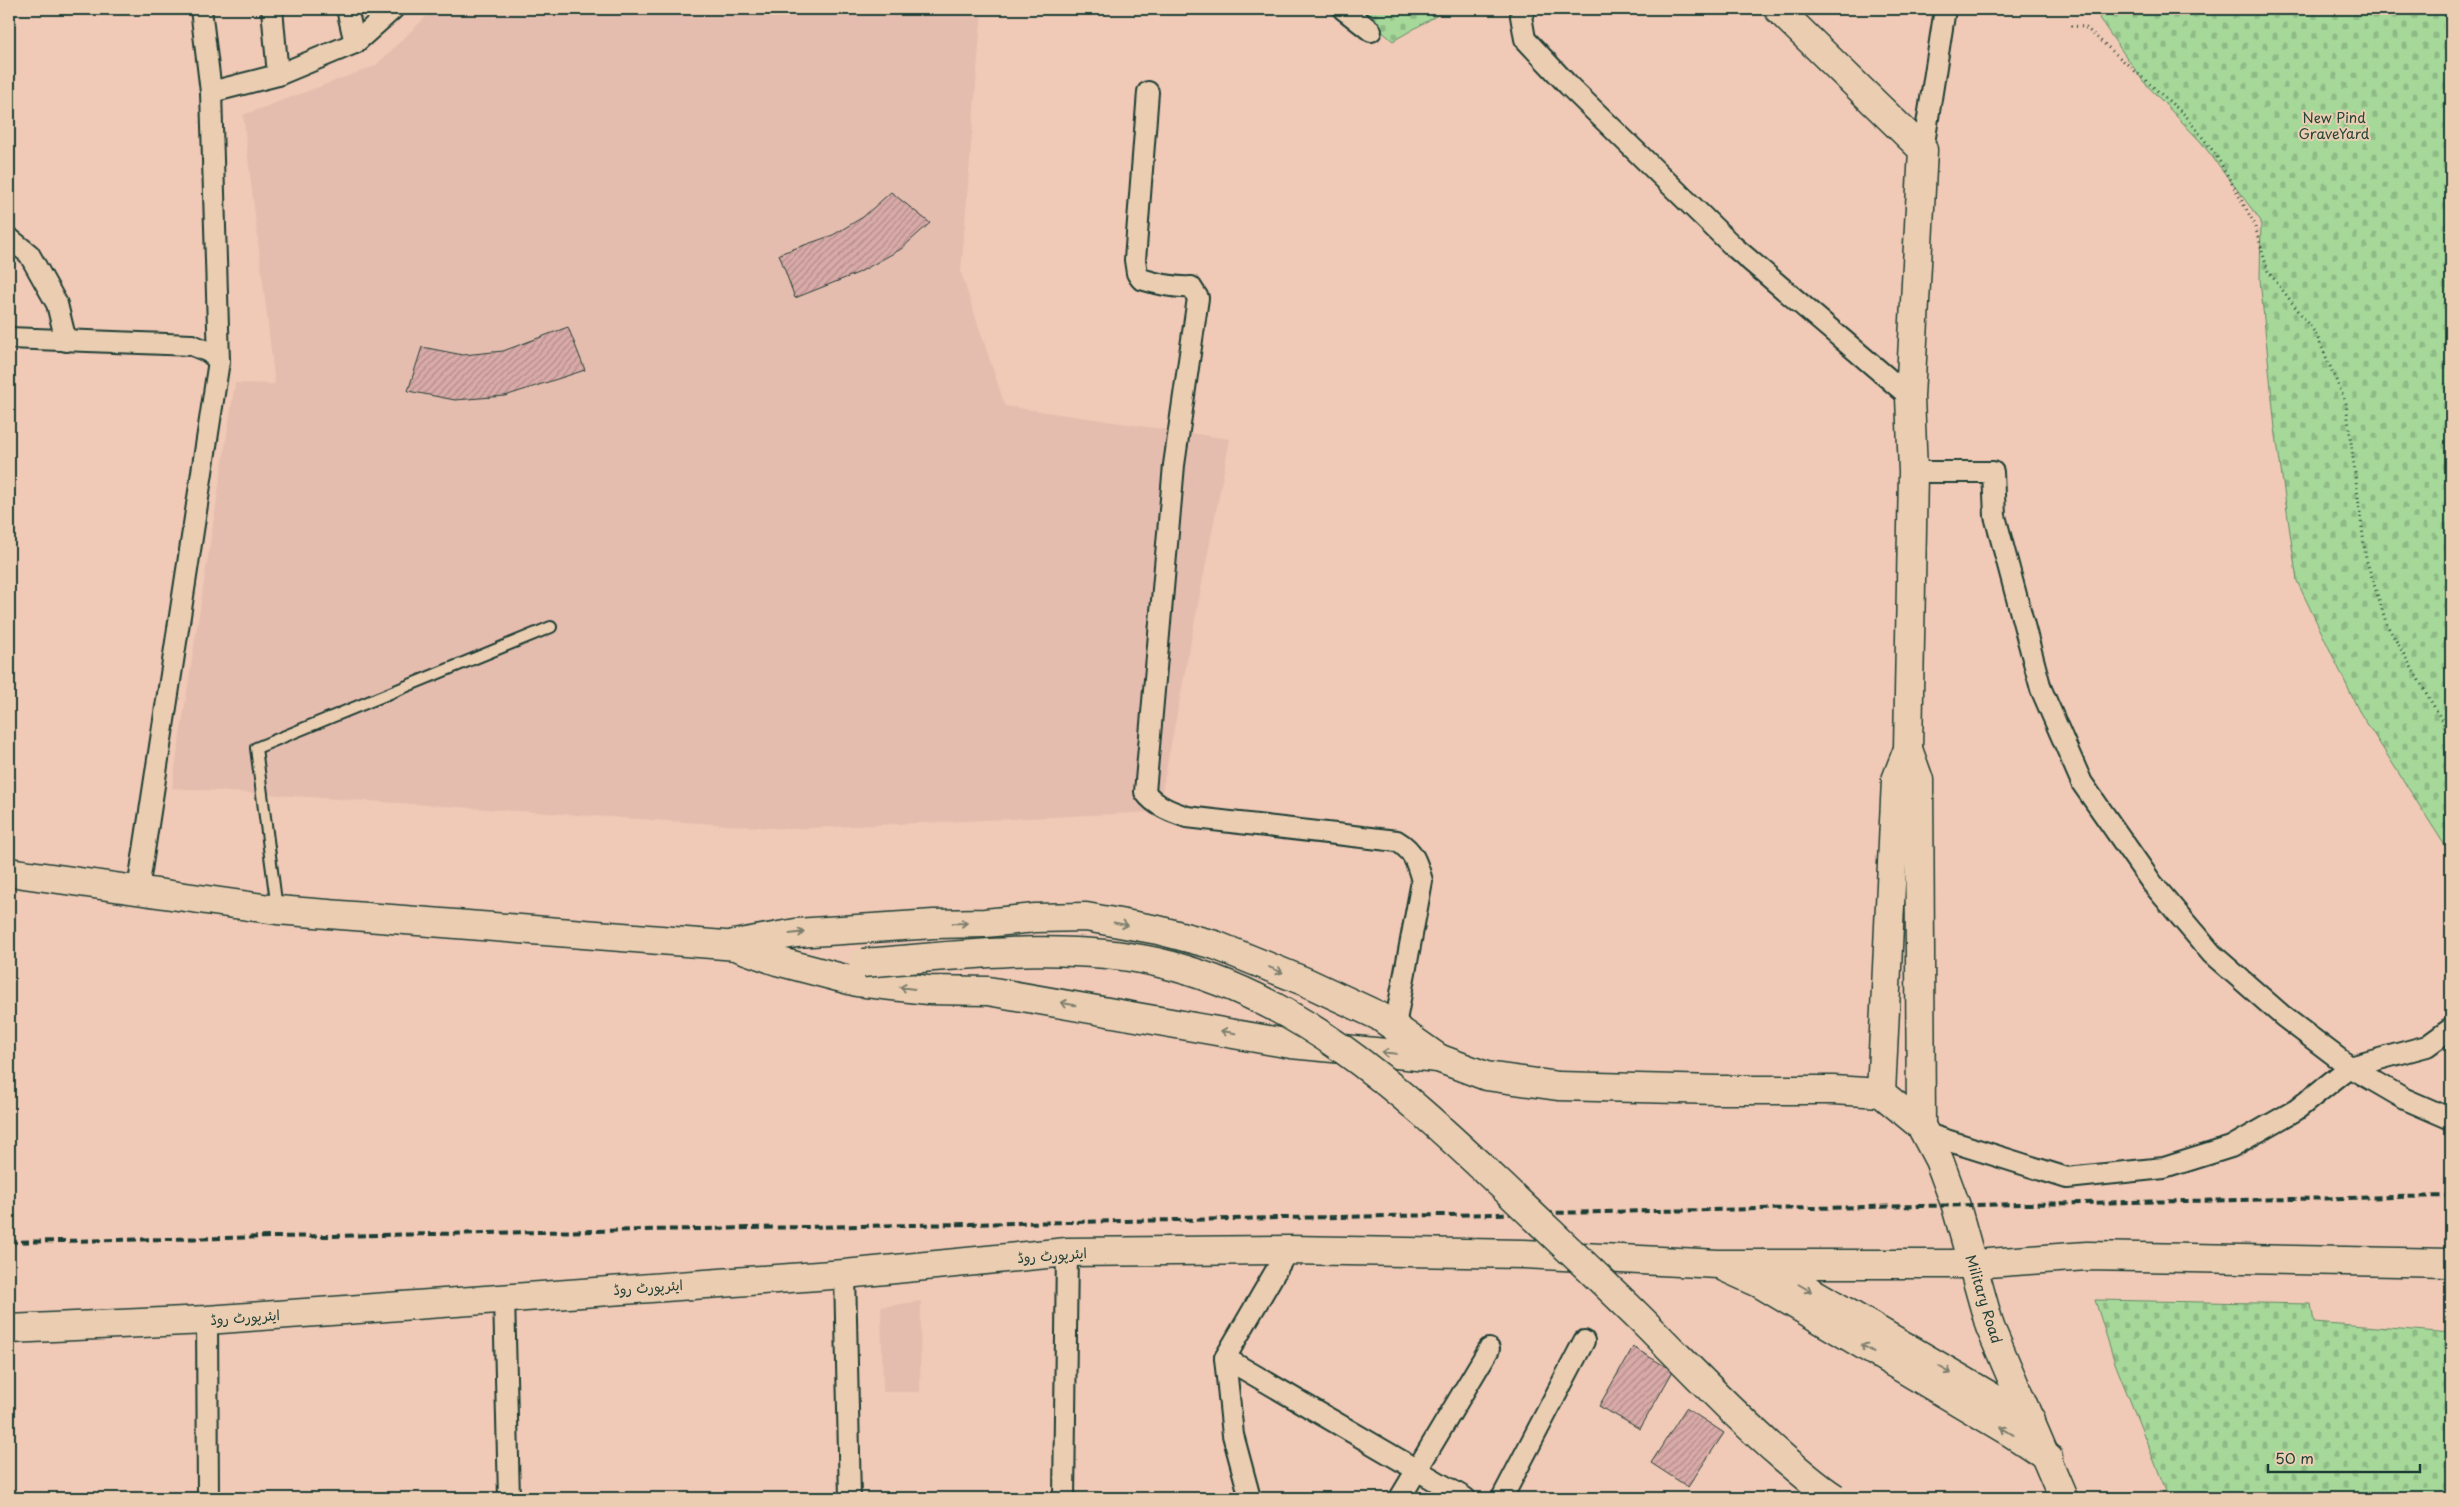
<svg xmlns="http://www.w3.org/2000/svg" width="2460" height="1507" font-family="'Playpen Sans','Playpen Sans Arabic',sans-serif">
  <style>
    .built { fill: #e5bdaf }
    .cemetery { fill: url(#cemetery-stones); stroke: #628a67 }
    .building { fill: url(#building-hatch); stroke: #1f3d34 }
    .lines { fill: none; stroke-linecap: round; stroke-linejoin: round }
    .lane-casing { stroke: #1f3d34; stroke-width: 14 }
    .street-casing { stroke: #1f3d34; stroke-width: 24 }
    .secondary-casing { stroke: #1f3d34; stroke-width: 31 }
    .primary-casing { stroke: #1f3d34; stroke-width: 31 }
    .path { stroke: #1f3d34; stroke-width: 3; stroke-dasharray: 1 4; stroke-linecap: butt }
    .lane { stroke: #ebceb2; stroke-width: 10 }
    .street { stroke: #ebceb2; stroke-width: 20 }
    .secondary { stroke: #ebceb2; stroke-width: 28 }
    .primary { stroke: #ebceb2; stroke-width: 28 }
    .rail { stroke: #1f3d34; stroke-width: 4; stroke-dasharray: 8 4; stroke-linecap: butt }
    .primary-bridge-casing { stroke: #1f3d34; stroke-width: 31; stroke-linecap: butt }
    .primary-bridge { stroke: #ebceb2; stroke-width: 28 }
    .oneway { stroke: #7b7e6d }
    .labels { text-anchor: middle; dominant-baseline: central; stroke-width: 4; stroke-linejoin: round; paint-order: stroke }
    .park-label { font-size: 14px; fill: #264539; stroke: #ebceb2 }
    .street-label { font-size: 14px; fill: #1f3d34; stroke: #ebceb2 }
  </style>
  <defs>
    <pattern id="cemetery-stones" width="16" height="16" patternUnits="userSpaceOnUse" patternTransform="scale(1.25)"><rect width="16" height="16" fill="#a6d89a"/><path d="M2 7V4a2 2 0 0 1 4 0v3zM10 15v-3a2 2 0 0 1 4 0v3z" fill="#8eba85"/></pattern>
    <pattern id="building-hatch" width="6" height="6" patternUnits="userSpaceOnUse" patternTransform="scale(1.25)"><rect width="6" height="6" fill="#d9aaa8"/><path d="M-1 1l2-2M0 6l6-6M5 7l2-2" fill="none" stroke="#af8c8a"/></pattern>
  </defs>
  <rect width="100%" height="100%" fill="#f0cab6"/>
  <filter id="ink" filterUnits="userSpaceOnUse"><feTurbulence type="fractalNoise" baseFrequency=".02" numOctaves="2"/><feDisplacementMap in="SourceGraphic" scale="10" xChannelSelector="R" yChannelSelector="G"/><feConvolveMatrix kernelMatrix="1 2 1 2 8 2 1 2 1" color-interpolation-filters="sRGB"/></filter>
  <g filter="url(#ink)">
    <g class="built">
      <polygon points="434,9 982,9 961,273 1005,406 1230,439 1158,812 788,829 172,788 235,383 275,384 243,115 375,66"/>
      <polygon points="921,1301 920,1392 883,1392 881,1307"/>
    </g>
    <g class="cemetery">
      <polygon points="1355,9 1448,9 1393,41"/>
      <polygon points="2106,9 2451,9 2451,855 2359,711 2297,581 2275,428 2260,279 2261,221 2201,142 2143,81 2099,18"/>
      <polygon points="2095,1300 2311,1304 2314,1322 2451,1333 2451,1498 2169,1498 2115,1363"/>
    </g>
    <g class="building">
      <polygon points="891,192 930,223 901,249 858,273 795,298 779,254 833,235 863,217"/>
      <polygon points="568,327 585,370 505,396 455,400 408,391 422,347 463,355 503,351"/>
      <polygon points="1633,1347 1673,1371 1640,1429 1599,1406"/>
      <polygon points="1686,1408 1724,1433 1688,1487 1651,1463"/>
    </g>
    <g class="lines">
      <g class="lane-casing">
        <polyline id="lane" points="277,909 256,748 551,627"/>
      </g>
      <g class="street-casing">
        <g id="street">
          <polyline points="272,9 278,75"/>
          <polyline points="347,9 355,43"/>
          <polyline points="1343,9 1371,31"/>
          <polyline points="1525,9 1521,16 1525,39 1568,85 1733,246 1910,397"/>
          <polyline points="211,92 278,75 355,43 393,9"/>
          <path d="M1148 92 1135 260 1137 273 1141 279C1157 284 1174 288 1191 287L1198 298 1174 465 1145 792C1155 806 1172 812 1187 817L1397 841C1414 851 1417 863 1422 881L1395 1026"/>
          <polyline points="1923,150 1945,9"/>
          <polyline points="9,238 29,254 57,304 66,341"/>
          <polyline points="9,338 192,345 209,352 219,361"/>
          <polyline points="1913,472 1993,472 1995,516 2041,689 2082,783 2152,883 2212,954 2284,1017 2350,1067 2405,1099 2451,1119"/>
          <polyline points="138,890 219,361 211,92 201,9"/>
          <polyline points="1927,1134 2067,1178 2164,1168 2231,1147 2296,1110 2350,1067 2427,1046 2449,1030 2451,1032"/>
          <polyline points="845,1274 850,1498"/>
          <polyline points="504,1297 509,1498"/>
          <polyline points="207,1320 208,1498"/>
          <polyline points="1225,1358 1465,1498"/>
          <polyline points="1064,1498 1067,1252"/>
          <polyline points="1250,1498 1233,1435 1225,1358 1288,1250"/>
          <polyline points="1400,1498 1489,1349"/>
          <polyline points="1502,1498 1584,1341"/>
        </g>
      </g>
      <g class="secondary-casing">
        <g id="secondary">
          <polyline points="1778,9 1923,150 1910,397 1913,472 1908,749 1896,780 1881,1093"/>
          <polyline points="1908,749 1919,780 1921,1126"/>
          <polyline points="1764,1264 2031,1420"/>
          <polyline points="1726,1268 1759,1283 2013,1434 2048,1457"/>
          <polyline points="9,1329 207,1320 845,1274 1067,1252 1288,1250 1524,1254 1718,1264 1974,1264 2087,1256 2451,1263"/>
        </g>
      </g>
      <g class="primary-casing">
        <g id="primary">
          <polyline points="9,872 277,910 750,947"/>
          <polyline points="734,944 796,933 934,924 985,923 1035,918 1086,917 1158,930 1215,945 1306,982 1379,1016 1438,1058"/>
          <polyline points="732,945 777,961 857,982 928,990 988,991 1291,1044 1438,1058 1486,1076 1558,1086 1718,1090 1833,1090 1881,1093 1921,1126 1939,1160 1956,1206 1990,1327 2063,1498"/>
        </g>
      </g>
      <polyline class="path" points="2071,26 2085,27 2186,116 2216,155 2254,223 2268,271 2316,334 2346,403 2366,559 2387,625 2451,736"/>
      <use href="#lane" class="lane"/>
      <use href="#street" class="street"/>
      <use href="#secondary" class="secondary"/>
      <use href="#primary" class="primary"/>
      <polyline class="rail" points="9,1242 2451,1196"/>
      <g class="primary-bridge-casing">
        <path id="primary-bridge" d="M863 963C958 956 1061 941 1156 962 1297 994 1399 1089 1501 1185 1548 1230 1595 1274 1641 1319 1688 1366 1734 1415 1784 1458 1801 1472 1817 1487 1835 1498"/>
      </g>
      <use href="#primary-bridge" class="primary-bridge"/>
    </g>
    <defs><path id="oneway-shaft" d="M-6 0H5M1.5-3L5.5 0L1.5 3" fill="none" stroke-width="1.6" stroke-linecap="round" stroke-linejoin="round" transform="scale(1.25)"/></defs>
    <g class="oneway">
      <use href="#oneway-shaft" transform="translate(960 923) rotate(-1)"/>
      <use href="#oneway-shaft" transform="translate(1121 924) rotate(11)"/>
      <use href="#oneway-shaft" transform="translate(797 933) rotate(-7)"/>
      <use href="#oneway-shaft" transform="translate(1276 970) rotate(22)"/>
      <use href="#oneway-shaft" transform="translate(907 988) rotate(-173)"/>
      <use href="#oneway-shaft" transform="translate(1068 1004) rotate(-171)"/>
      <use href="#oneway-shaft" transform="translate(1228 1032) rotate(-170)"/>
      <use href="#oneway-shaft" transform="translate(1389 1053) rotate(-174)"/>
      <use href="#oneway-shaft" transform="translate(1805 1288) rotate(30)"/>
      <use href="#oneway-shaft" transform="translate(1867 1348) rotate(-149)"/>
      <use href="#oneway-shaft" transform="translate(1945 1370) rotate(30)"/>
      <use href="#oneway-shaft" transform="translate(2007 1431) rotate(-149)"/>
    </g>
  </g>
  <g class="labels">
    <g class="park-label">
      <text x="2334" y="117">New Pind<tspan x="2334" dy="16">GraveYard</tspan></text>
    </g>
    <g class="street-label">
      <text transform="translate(1052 1255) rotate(-4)">ایئرپورٹ روڈ</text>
      <text transform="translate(648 1287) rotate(-4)">ایئرپورٹ روڈ</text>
      <text transform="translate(1984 1299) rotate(73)">Military Road</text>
      <text transform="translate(245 1317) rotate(-4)">ایئرپورٹ روڈ</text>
    </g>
  </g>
  <rect width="2460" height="1507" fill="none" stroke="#ebceb2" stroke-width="30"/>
  <rect x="15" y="15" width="2430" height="1477" fill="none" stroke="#1f3d34" stroke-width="2" filter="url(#ink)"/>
  <path d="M2268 1464v8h152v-8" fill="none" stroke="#1f3d34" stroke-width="2.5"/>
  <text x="2275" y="1464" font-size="15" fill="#1f3d34" stroke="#ebceb2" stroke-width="4" paint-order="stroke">50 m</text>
</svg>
